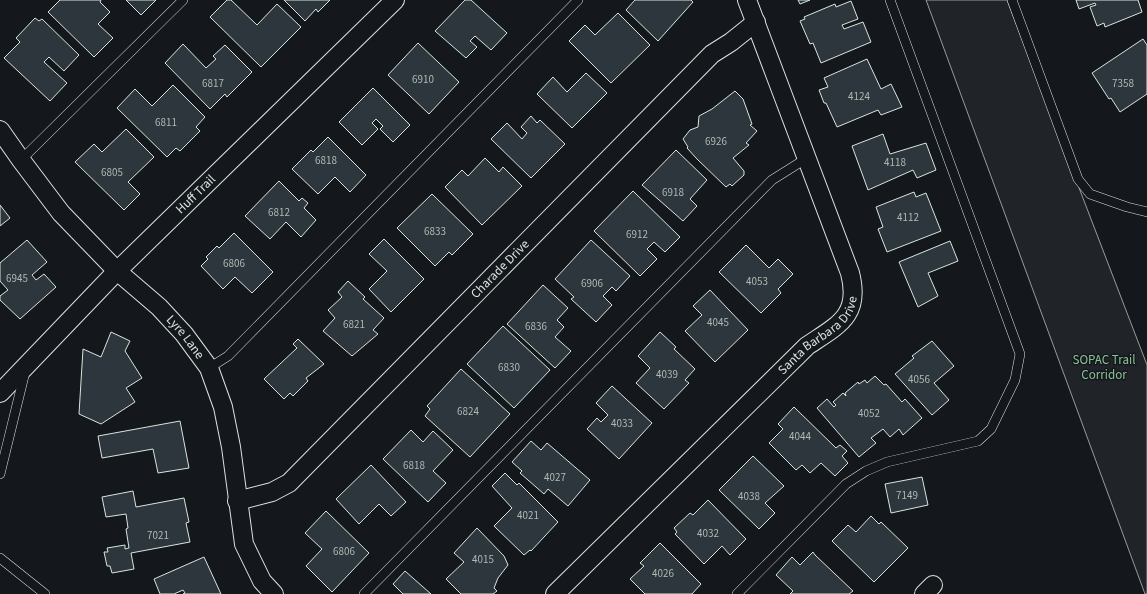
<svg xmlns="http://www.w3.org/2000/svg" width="1147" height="594" font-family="'Source Sans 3',sans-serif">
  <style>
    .green { fill: #202428; stroke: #939e99 }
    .building { fill: #2c363c; stroke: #d8e6dc }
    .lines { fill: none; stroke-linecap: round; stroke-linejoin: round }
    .lane-casing { stroke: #d8e6dc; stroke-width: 10 }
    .street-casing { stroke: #d8e6dc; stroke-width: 20 }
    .lane { stroke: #14181c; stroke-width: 9 }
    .street { stroke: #14181c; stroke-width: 18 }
    .labels { text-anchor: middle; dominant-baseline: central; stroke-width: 3; stroke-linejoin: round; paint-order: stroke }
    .number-label { font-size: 11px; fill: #adbab4 }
    .street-label { font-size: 13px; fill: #d8e6dc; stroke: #14181c }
    .park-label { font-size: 13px; fill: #8ac095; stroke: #14181c }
  </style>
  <rect width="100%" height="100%" fill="#14181c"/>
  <polygon class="green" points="926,0 1007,0 1147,365 1147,594 1145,594"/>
  <g class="building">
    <polygon points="60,0 101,0 100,2 110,12 98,24 113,38 94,57 48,12"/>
    <polygon points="126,0 156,0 141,15"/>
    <polygon points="227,0 231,0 257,25 277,4 301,27 261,67 210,17"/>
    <polygon points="284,0 330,0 318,12 316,9 305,21"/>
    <polygon points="465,0 471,0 507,33 491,50 475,36 470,41 477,47 466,58 435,31"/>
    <polygon points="635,0 691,0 693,2 658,41 626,10"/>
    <polygon points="798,0 810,0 800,4"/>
    <polygon points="1076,0 1138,0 1142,12 1105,27 1104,23 1097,26 1090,7 1096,5 1095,3 1079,9"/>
    <polygon points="851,1 858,19 842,25 844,29 863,22 871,42 821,63 813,43 810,44 800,21 805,19 804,17 835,4 836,7"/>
    <polygon points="618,13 650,45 611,83 569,41 585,25 595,35"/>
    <polygon points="35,18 39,21 42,19 79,55 64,71 49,57 44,62 67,83 50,101 4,58 20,42 16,38"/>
    <polygon points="1143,39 1147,45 1147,94 1120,112 1111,98 1109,99 1092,73"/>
    <polygon points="418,43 459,82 429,114 388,75"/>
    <polygon points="183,44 206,68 216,59 213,56 225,45 252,72 227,97 225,94 210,109 165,63"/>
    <polygon points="867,59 881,89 891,84 902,107 881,115 878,110 837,127 826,103 824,103 819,90 828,87 824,78"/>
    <polygon points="586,73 607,93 572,128 537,94 553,77 567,92"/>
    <polygon points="173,85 205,117 196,127 200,131 180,151 176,148 167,157 117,108 135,89 152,106"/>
    <polygon points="373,88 410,125 393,142 380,129 383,126 376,119 372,123 378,129 362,145 339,122"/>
    <polygon points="735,91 743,99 752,124 750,125 757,131 746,143 749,145 733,158 744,171 744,175 732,186 730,184 726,187 697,159 687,148 688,147 683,139 690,130 698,127 699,116 712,109"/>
    <polygon points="531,116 537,123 540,120 565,144 531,178 491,139 507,123 522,139 527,133 521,127"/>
    <polygon points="126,129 154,157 128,182 140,194 124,210 75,162 94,144 102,152"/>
    <polygon points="883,134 890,154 926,143 936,170 917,178 913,170 868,190 852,146"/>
    <polygon points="328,137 366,175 350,192 335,177 318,194 292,169 311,150 313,152"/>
    <polygon points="676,150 707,180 690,199 697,206 683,221 642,185"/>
    <polygon points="485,158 499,172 503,167 522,186 482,225 445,187 462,170 468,176"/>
    <polygon points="279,181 299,201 302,198 308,203 304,208 316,220 301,237 286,222 270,239 245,216"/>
    <polygon points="633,191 680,237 665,252 654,242 647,249 657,259 640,276 594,231"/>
    <polygon points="914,192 916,197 926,193 941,231 887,252 878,229 883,227 876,207"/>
    <polygon points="432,194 473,234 452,255 449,252 435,266 397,228"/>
    <polygon points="0,205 10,218 0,226"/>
    <polygon points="234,233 273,272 252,293 235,277 223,289 201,266 208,259 206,257 217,246 219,248"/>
    <polygon points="384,239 424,279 391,312 369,289 387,271 369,254"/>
    <polygon points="27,240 47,262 32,275 36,280 44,274 56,287 20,319 0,300 0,296 8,290 0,281 0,263"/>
    <polygon points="591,240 630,276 616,291 612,287 603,296 612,305 596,322 571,299 574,297 555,279"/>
    <polygon points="950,241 958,261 928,273 938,296 918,307 899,262"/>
    <polygon points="746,245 769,268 778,259 793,274 778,289 781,293 761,313 719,272"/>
    <polygon points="348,281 365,297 363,299 384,318 373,330 378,334 352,356 323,331 335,318 328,310 342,297 338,292"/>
    <polygon points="543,285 568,308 557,320 564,327 555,337 571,351 555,368 507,324"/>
    <polygon points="710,290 748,330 715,362 685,331 702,315 693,306"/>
    <polygon points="503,326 550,370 514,408 467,364"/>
    <polygon points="111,332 130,341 125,351 142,378 126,388 135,402 101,424 79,414 83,349 101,357"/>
    <polygon points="660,332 676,347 674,349 695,369 685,380 689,383 664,409 636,383 650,368 638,356"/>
    <polygon points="298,339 324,364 306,378 308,381 293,396 290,393 284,399 264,379 297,348 293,344"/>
    <polygon points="932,341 954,366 934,383 949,400 932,415 895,374 914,358 912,356"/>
    <polygon points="461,369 510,414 470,457 425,416 430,409 427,406"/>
    <polygon points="875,376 884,385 886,384 902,402 905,399 922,418 903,435 899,429 890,437 883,429 871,438 876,443 859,457 817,408 827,399 834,407 836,405 833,402 843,393 846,396 845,393 858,382 859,384 865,380 867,383"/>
    <polygon points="612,386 652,423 619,459 587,429 597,418 601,422 608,415 596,403"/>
    <polygon points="794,407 836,448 840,445 847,451 842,456 848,463 835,476 821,463 810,473 802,465 796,470 769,443 783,429 778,424"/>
    <polygon points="180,421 189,468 158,473 153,449 102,458 98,436"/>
    <polygon points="411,430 423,442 433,431 453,450 433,471 446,483 428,502 383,459"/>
    <polygon points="531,441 541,450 547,443 590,480 568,506 548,489 544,494 520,473 522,471 512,462"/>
    <polygon points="753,456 784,486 765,503 775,513 759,529 719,490"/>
    <polygon points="371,465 406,502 391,516 379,504 359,524 336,499"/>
    <polygon points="505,473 517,485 519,483 558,522 531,551 530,550 524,555 494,526 512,508 492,486"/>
    <polygon points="922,477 928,505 891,513 885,484"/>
    <polygon points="133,491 136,507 184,498 189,522 186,523 190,542 131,553 134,569 112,573 110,566 107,566 104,552 108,552 107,548 125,545 125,549 129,548 126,529 128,528 126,514 106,517 102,497"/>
    <polygon points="708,500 746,539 730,555 722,546 704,564 675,534 677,532 674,528 690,513 693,515"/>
    <polygon points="326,511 369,553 332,592 306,566 322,549 305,533"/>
    <polygon points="871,516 879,524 881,522 908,548 874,582 832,541 848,525 856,532"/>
    <polygon points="477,528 504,556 508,565 498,578 494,588 497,591 493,594 461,594 446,579 464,562 454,553"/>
    <polygon points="660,543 701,584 692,594 645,594 630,579 644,566 640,563"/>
    <polygon points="813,552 815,555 853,591 849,594 790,594 793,591 776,575 792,557 800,565"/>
    <polygon points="204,557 221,594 183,594 185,593 183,590 174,594 160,594 154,579"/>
    <polygon points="405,571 431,594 403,594 393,584"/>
  </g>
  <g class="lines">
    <g class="lane-casing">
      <g id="lane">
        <polyline points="1012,0 1078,179 1090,194 1127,207 1147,212"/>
        <polyline points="21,160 183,0"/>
        <polyline points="209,368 228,356 578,0"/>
        <polyline points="0,474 25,372"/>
        <polyline points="0,558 45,594"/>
        <polyline points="364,594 772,180 807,158"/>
        <polyline points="737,594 846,484 866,471 887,462 978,441 991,429 1015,380 1020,354 890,0"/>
      </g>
    </g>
    <g class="street-casing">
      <g id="street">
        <path id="s1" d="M0 130 21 160 61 213 117 271 159 307 184 334 209 368 223 407 231 447 244 544 262 581 274 594"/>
        <path id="s2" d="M0 393 117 271 395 0"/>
        <path id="s3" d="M237 501 272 492 289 483 712 54 731 42 756 22"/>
        <path id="s4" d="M555 594 807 346C838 325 861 316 850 273L747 0"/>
        <polyline points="924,594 933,585"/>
      </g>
    </g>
    <use href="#lane" class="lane"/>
    <use href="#street" class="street"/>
  </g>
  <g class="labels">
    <g class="number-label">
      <text x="423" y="79">6910</text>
      <text x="213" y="83">6817</text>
      <text x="1123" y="83">7358</text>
      <text x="859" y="96">4124</text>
      <text x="166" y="122">6811</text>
      <text x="716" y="141">6926</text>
      <text x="326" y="160">6818</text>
      <text x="895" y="162">4118</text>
      <text x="112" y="172">6805</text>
      <text x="673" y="192">6918</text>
      <text x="279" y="212">6812</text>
      <text x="908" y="217">4112</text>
      <text x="435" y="231">6833</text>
      <text x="637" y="234">6912</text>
      <text x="234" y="263">6806</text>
      <text x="17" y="278">6945</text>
      <text x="757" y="281">4053</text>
      <text x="592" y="283">6906</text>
      <text x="718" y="322">4045</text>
      <text x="354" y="324">6821</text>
      <text x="536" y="326">6836</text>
      <text x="509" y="367">6830</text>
      <text x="667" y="374">4039</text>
      <text x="919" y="379">4056</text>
      <text x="468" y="411">6824</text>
      <text x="869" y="413">4052</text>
      <text x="622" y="423">4033</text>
      <text x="800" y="436">4044</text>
      <text x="414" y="465">6818</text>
      <text x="555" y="477">4027</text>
      <text x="907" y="495">7149</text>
      <text x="749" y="496">4038</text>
      <text x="528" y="515">4021</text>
      <text x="708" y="533">4032</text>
      <text x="158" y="535">7021</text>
      <text x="344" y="551">6806</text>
      <text x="483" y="559">4015</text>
      <text x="663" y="573">4026</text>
    </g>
    <g class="street-label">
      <text stroke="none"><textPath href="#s2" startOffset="279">Huff Trail</textPath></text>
      <text stroke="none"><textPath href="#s3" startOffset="356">Charade Drive</textPath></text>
      <text stroke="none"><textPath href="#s4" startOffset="370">Santa Barbara Drive</textPath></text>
      <text stroke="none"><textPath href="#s1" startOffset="279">Lyre Lane</textPath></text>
    </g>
    <g class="park-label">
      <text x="1104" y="360">SOPAC Trail<tspan x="1104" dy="15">Corridor</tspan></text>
    </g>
  </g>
</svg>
